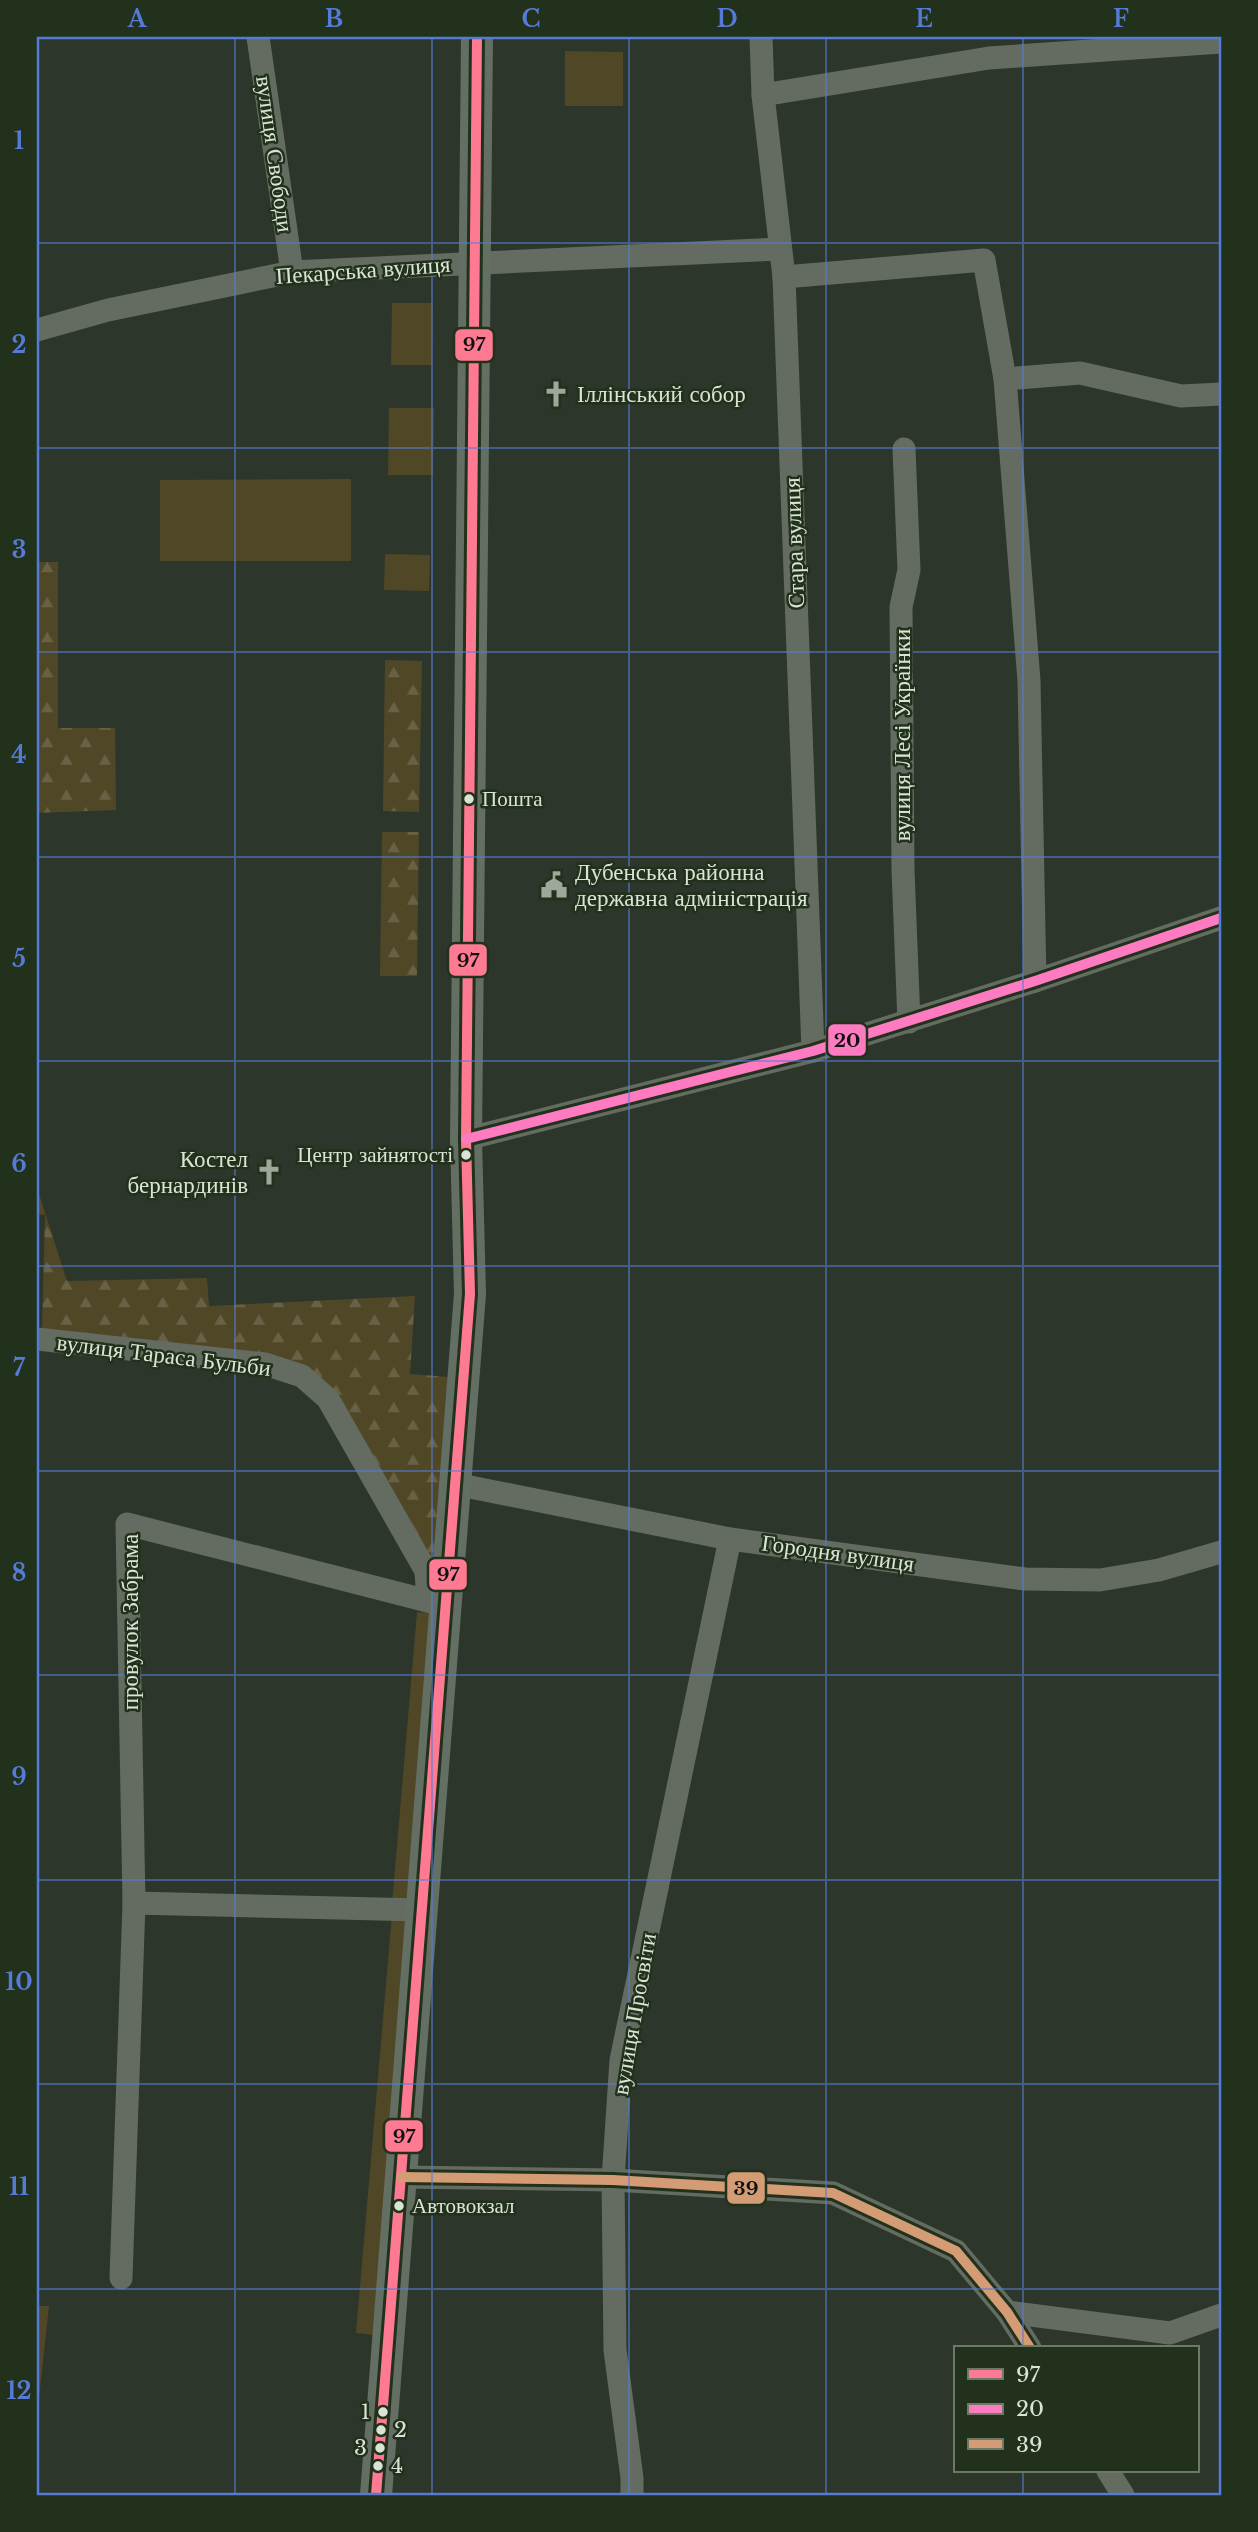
<svg xmlns="http://www.w3.org/2000/svg" width="1258" height="2532" font-family="'Libre Baskerville',serif">
  <style>
    .green { fill: #504727 }
    .forest { fill: url(#forest-firs) }
    .lines { fill: none; stroke-linecap: round; stroke-linejoin: round }
    .street { stroke: #646c61; stroke-width: 23 }
    .secondary { stroke: #646f64; stroke-width: 32 }
    .bus-1-casing { stroke: #21311b; stroke-width: 16 }
    .bus-2-casing { stroke: #21311b; stroke-width: 16 }
    .bus-3-casing { stroke: #21311b; stroke-width: 16 }
    .bus-1 { stroke: #fe7a93; stroke-width: 10 }
    .bus-2 { stroke: #fe7ac1; stroke-width: 10 }
    .bus-3 { stroke: #d39c74; stroke-width: 10 }
    .grid { fill: none; stroke: #567bd7; stroke-width: 2; stroke-opacity: 0.55 }
    .bus-dot { fill: #dae4d6; stroke: #21311b; stroke-width: 2.5 }
    .labels { text-anchor: middle; dominant-baseline: central; stroke-width: 5; stroke-linejoin: round; paint-order: stroke }
    .bus-label { font-size: 21px; fill: #dae4d6; stroke: #21311b; text-anchor: start }
    .street-label { font-size: 23px; fill: #dae4d6; stroke: #21311b }
    .poi-label { font-size: 23px; fill: #dae4d6; stroke: #21311b; text-anchor: start }
    .line-badge { stroke: #21311b; stroke-width: 2.5 }
    .pale-badge-label { font-size: 19px; text-anchor: middle; font-weight: bold; fill: #111 }
    .neatline { fill: none; stroke: #567bd7; stroke-width: 2.5 }
    .grid-label { font-size: 23px; text-anchor: middle; font-weight: bold; fill: #567bd7 }
  </style>
  <defs>
    <pattern id="forest-firs" width="22" height="20" patternUnits="userSpaceOnUse" patternTransform="scale(1.75)"><rect width="22" height="20" fill="#504727"/><path d="M5 1l3.5 6h-7zM16 11l3.5 6h-7z" fill="#696146"/></pattern>
  </defs>
  <rect width="100%" height="100%" fill="#2d362a"/>
  <g class="green">
    <polygon points="565,51 623,52 623,106 565,106"/>
    <polygon points="392,303 433,303 432,365 391,365"/>
    <polygon points="389,408 434,408 433,475 388,475"/>
    <polygon points="351,479 351,561 160,561 160,480"/>
    <polygon points="385,554 430,555 429,591 384,590"/>
    <polygon points="417,1612 430,1613 407,1904 392,1904"/>
    <polygon points="392,1914 406,1915 374,2335 356,2333"/>
    <polygon points="37,2306 49,2306 37,2416"/>
  </g>
  <g class="forest">
    <polygon points="37,562 58,562 58,728 115,728 116,810 37,813"/>
    <polygon points="385,660 422,661 419,812 383,811"/>
    <polygon points="382,832 419,832 417,976 380,976"/>
    <polygon points="37,1188 67,1281 207,1278 209,1306 415,1296 410,1374 449,1377 434,1565 307,1367 42,1330 45,1215 37,1214"/>
  </g>
  <g class="lines">
    <g class="street">
      <polyline points="258,37 292,272"/>
      <polyline points="761,37 763,95 784,277 813,1051"/>
      <polyline points="763,95 989,58 1221,42"/>
      <polyline points="784,277 984,260 1005,379 1029,681 1035,981"/>
      <polyline points="37,330 108,310 292,272 780,249"/>
      <polyline points="1005,379 1080,373 1181,396 1221,394"/>
      <polyline points="904,449 909,570 901,607 903,870 909,1022"/>
      <polyline points="466,1139 813,1051 1035,981 1221,918"/>
      <polyline points="37,1339 265,1364 302,1376 328,1399 426,1571 428,1601 442,1605"/>
      <polyline points="455,1484 730,1539 1025,1579 1100,1580 1159,1570 1221,1552"/>
      <polyline points="134,1903 421,1910"/>
      <polyline points="401,2177 613,2180 833,2193 956,2251 1007,2312 1030,2348"/>
      <polyline points="121,2278 134,1903 127,1524 428,1601"/>
      <polyline points="1007,2312 1170,2333 1221,2315"/>
      <polyline points="1108,2471 1123,2495"/>
      <polyline points="632,2495 632,2478 615,2350 613,2180 621,2060 730,1539"/>
    </g>
    <polyline class="secondary" points="376,2495 470,1294 466,1139 477,37"/>
    <g class="bus-1-casing">
      <polyline id="bus-1" points="376,2495 470,1294 466,1139 477,37"/>
    </g>
    <g class="bus-2-casing">
      <polyline id="bus-2" points="466,1139 813,1051 1035,981 1221,918"/>
    </g>
    <g class="bus-3-casing">
      <polyline id="bus-3" points="401,2177 613,2180 833,2193 956,2251 1007,2312 1030,2348"/>
    </g>
    <use href="#bus-1" class="bus-1"/>
    <use href="#bus-2" class="bus-2"/>
    <use href="#bus-3" class="bus-3"/>
  </g>
  <path class="grid" d="M235 37V2495M432 37V2495M629 37V2495M826 37V2495M1023 37V2348M37 243H1221M37 448H1221M37 652H1221M37 857H1221M37 1061H1221M37 1266H1221M37 1471H1221M37 1675H1221M37 1880H1221M37 2084H1221M37 2289H1221M1023 2471V2495"/>
  <defs>
    <g id="church-bare" transform="scale(2.1)"><path d="M-1.2-6h2.4v3.5h3.3v2.4h-3.3V6h-2.4V-.1h-3.3v-2.4h3.3Z" fill="#9da79a" stroke="#21311b" stroke-width="2.5" paint-order="stroke"/></g>
    <g id="civic-bare" transform="scale(2.1)"><path d="M-.6-6.5H3V-4.5H.6V-3L4-1V1h2V6H-6V1h2V-1L-.6-3ZM-1.2 2.5V6h2.4V2.5Z" fill="#9da79a" stroke="#21311b" stroke-width="2.5" paint-order="stroke"/></g>
  </defs>
  <g fill-rule="evenodd">
    <use href="#church-bare" x="556" y="394"/>
    <use href="#civic-bare" x="554" y="885"/>
    <use href="#church-bare" x="269" y="1172"/>
  </g>
  <g class="bus-dot">
    <circle cx="469" cy="799" r="6"/>
    <circle cx="466" cy="1155" r="6"/>
    <circle cx="399" cy="2206" r="6"/>
    <circle cx="383" cy="2412" r="6"/>
    <circle cx="381" cy="2430" r="6"/>
    <circle cx="380" cy="2448" r="6"/>
    <circle cx="378" cy="2466" r="6"/>
  </g>
  <g class="labels">
    <g class="bus-label">
      <text x="482" y="799">Пошта</text>
      <text x="453" y="1155" text-anchor="end">Центр зайнятості</text>
      <text x="412" y="2206">Автовокзал</text>
      <text x="370" y="2412" text-anchor="end">1</text>
      <text x="394" y="2430">2</text>
      <text x="367" y="2448" text-anchor="end">3</text>
      <text x="391" y="2466">4</text>
    </g>
    <g class="street-label">
      <text transform="translate(275 154) rotate(82)">вулиця Свободи</text>
      <text transform="translate(363 270) rotate(-4)">Пекарська вулиця</text>
      <text transform="translate(794 543) rotate(-92)">Стара вулиця</text>
      <text transform="translate(902 735) rotate(-90)">вулиця Лесі Українки</text>
      <text transform="translate(164 1355) rotate(7)">вулиця Тараса Бульби</text>
      <text transform="translate(838 1553) rotate(8)">Городня вулиця</text>
      <text transform="translate(130 1622) rotate(-90)">провулок Забрама</text>
      <text transform="translate(634 2014) rotate(-80)">вулиця Просвіти</text>
    </g>
    <g class="poi-label">
      <text x="577" y="394">Іллінський собор</text>
      <text x="575" y="872">Дубенська районна<tspan x="575" dy="26">державна адміністрація</tspan></text>
      <text x="248" y="1159" text-anchor="end">Костел<tspan x="248" dy="26">бернардинів</tspan></text>
    </g>
  </g>
  <g class="line-badge">
    <rect x="454" y="328" width="40" height="34" rx="7" fill="#fe7a93"/>
    <rect x="448" y="943" width="40" height="34" rx="7" fill="#fe7a93"/>
    <rect x="827" y="1023" width="40" height="34" rx="7" fill="#fe7ac1"/>
    <rect x="428" y="1558" width="40" height="33" rx="7" fill="#fe7a93"/>
    <rect x="384" y="2119" width="40" height="34" rx="7" fill="#fe7a93"/>
    <rect x="726" y="2171" width="40" height="34" rx="7" fill="#d39c74"/>
  </g>
  <g class="pale-badge-label">
    <text x="474" y="351">97</text>
    <text x="468" y="967">97</text>
    <text x="847" y="1047">20</text>
    <text x="448" y="1581">97</text>
    <text x="404" y="2143">97</text>
    <text x="746" y="2195">39</text>
  </g>
  <rect width="1258" height="2532" fill="none" stroke="#21311b" stroke-width="77"/>
  <rect x="954" y="2346" width="245" height="126" fill="#21311b" stroke="#6b7966" stroke-width="2"/>
  <rect x="968" y="2369" width="35" height="10" fill="#fe7a93" stroke="#6b7966" stroke-width="2"/>
  <text x="1016" y="2382" font-size="21" fill="#dae4d6">97</text>
  <rect x="968" y="2404" width="35" height="10" fill="#fe7ac1" stroke="#6b7966" stroke-width="2"/>
  <text x="1016" y="2416" font-size="21" fill="#dae4d6">20</text>
  <rect x="968" y="2439" width="35" height="10" fill="#d39c74" stroke="#6b7966" stroke-width="2"/>
  <text x="1016" y="2452" font-size="21" fill="#dae4d6">39</text>
  <rect x="38" y="38" width="1182" height="2456" class="neatline"/>
  <g class="grid-label">
    <text x="137" y="27">A</text>
    <text x="334" y="27">B</text>
    <text x="531" y="27">C</text>
    <text x="727" y="27">D</text>
    <text x="924" y="27">E</text>
    <text x="1121" y="27">F</text>
    <text x="19" y="149">1</text>
    <text x="19" y="353">2</text>
    <text x="19" y="558">3</text>
    <text x="19" y="763">4</text>
    <text x="19" y="967">5</text>
    <text x="19" y="1172">6</text>
    <text x="19" y="1376">7</text>
    <text x="19" y="1581">8</text>
    <text x="19" y="1785">9</text>
    <text x="19" y="1990">10</text>
    <text x="19" y="2195">11</text>
    <text x="19" y="2399">12</text>
  </g>
</svg>
